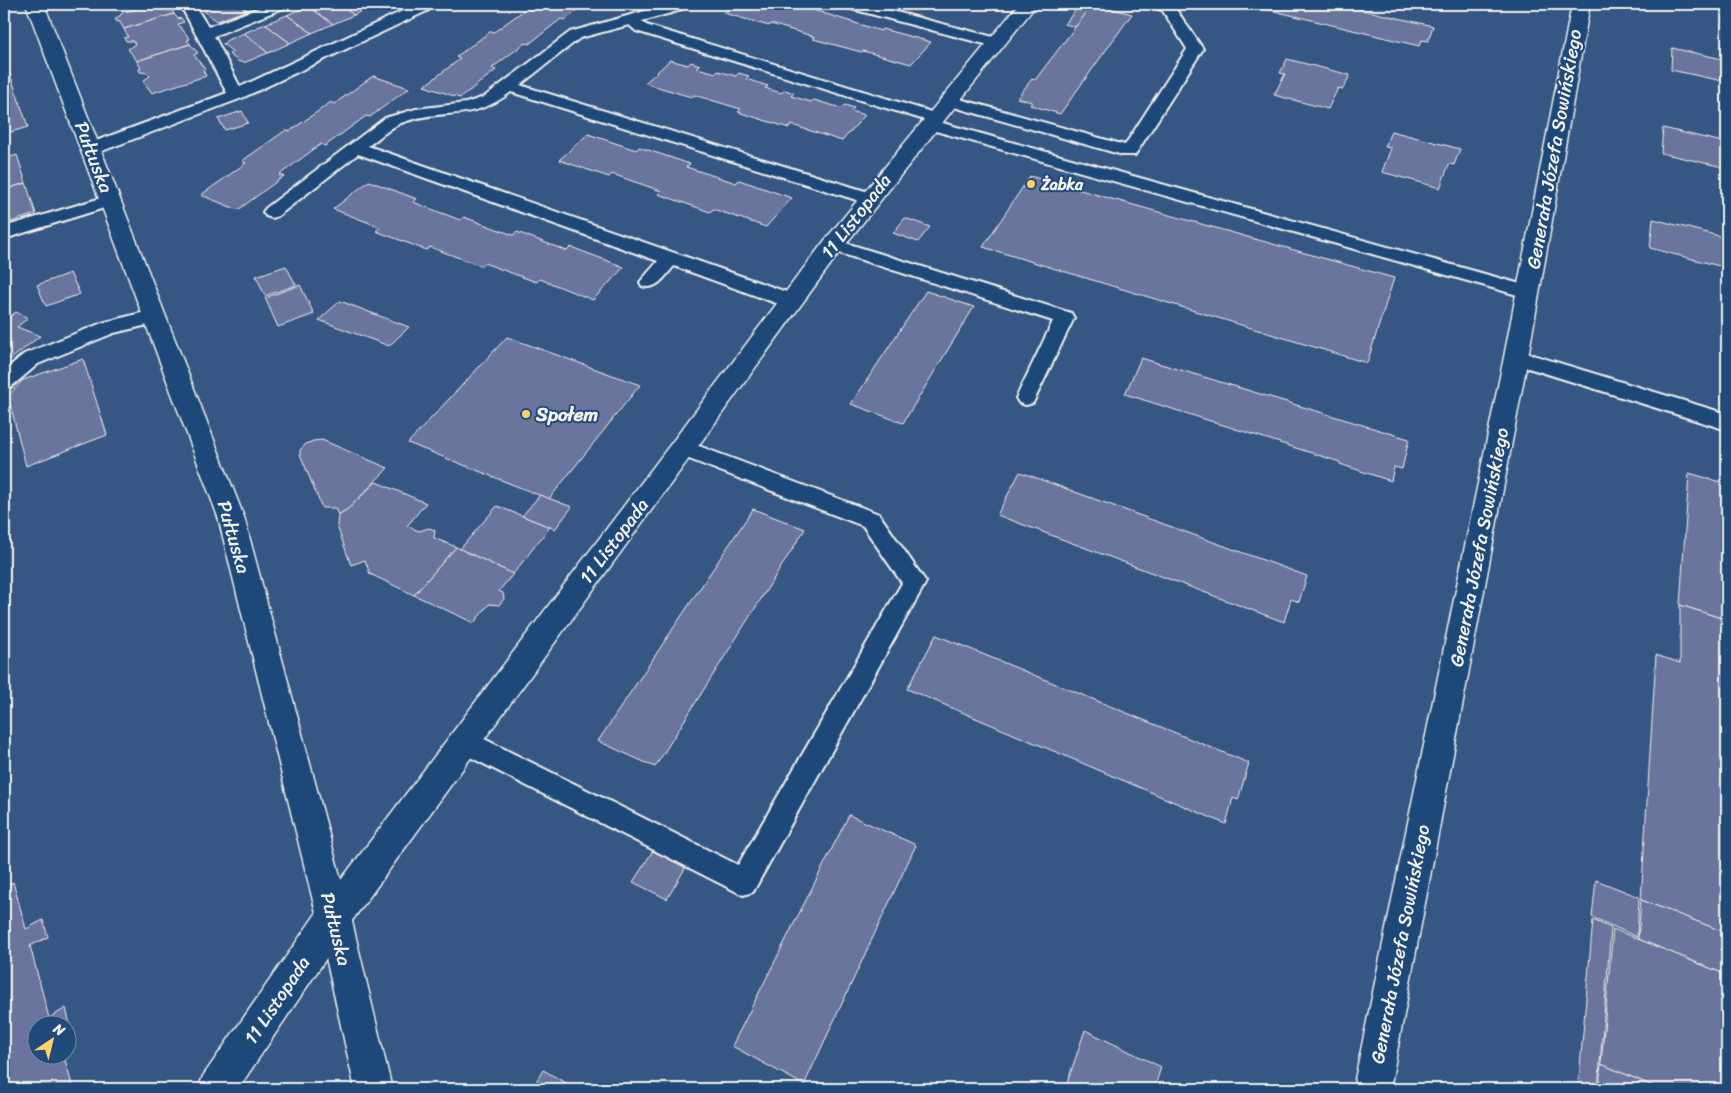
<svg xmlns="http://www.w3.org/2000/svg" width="1731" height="1093" font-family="Sriracha,sans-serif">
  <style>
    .building { fill: #6b749d; stroke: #f4f1e8 }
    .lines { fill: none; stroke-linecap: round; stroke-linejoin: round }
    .service-casing { stroke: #f4f1e8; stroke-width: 4 }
    .minor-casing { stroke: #f4f1e8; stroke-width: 3 }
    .tertiary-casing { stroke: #f4f1e8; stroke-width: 3 }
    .service { fill: #1f4a7a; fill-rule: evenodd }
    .minor { fill: #1f4a7a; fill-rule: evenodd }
    .tertiary { fill: #1f4a7a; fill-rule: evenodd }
    .poi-dot { fill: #ffd166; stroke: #1f4a7a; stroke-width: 2 }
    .labels { text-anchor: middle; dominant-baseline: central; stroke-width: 4; stroke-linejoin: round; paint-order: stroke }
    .far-poi-label { font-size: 16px; font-weight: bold; fill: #f4f1e8; stroke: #1f4a7a; text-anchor: start }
    .street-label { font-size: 19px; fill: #f4f1e8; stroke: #1f4a7a }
    .poi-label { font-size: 19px; font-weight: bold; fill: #f4f1e8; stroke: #1f4a7a; text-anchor: start }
  </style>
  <rect width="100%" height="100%" fill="#365784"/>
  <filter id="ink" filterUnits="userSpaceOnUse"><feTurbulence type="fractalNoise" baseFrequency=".02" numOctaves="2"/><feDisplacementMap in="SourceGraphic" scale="10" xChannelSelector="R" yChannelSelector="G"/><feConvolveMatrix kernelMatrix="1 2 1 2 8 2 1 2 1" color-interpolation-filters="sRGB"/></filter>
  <g filter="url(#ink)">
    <g class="building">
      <polygon points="154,4 172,5 175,9 172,10 174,14 124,29 119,21 117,22 115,19 122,14 122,13"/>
      <polygon points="200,4 238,4 248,11 244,11 217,21 204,11 207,9"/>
      <polygon points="238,4 266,4 248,11"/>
      <polygon points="314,4 338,4 354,15 333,24 308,6"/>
      <polygon points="338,4 375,4 354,15"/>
      <polygon points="538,4 586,4 565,20 561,19 529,44 525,43 492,68 496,70 460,98 424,86 460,59 456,57 491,31 494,32 527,8 531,9"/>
      <polygon points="734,4 790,5 794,4 881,31 882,29 931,42 911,64 863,51 861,52 813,39 815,37 771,24 769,26 724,13"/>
      <polygon points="1080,4 1093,4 1076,27 1065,24"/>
      <polygon points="1093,4 1132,14 1060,114 1030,105 1032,102 1017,98 1032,79 1035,80"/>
      <polygon points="1245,4 1337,4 1433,26 1428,41 1422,40 1419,46"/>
      <polygon points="308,6 333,24 312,33 287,15"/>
      <polygon points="174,14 178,19 181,18 184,22 178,24 190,39 187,40 190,44 137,61 128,49 135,44 133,41 126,41 124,38 128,37 124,29"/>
      <polygon points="287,15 312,33 290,43 265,24"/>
      <polygon points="265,24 290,43 268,53 244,33"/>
      <polygon points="244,33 268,53 246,62 239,62 229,54 233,52 223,44 227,40"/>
      <polygon points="190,44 198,53 194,55 205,69 203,70 206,76 152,93 143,81 150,76 148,73 140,72 139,69 141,68 137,61"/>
      <polygon points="1672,48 1727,60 1727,82 1671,70"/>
      <polygon points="1287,59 1350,75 1343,89 1338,88 1328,109 1274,95 1285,74 1280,73"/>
      <polygon points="670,60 688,65 691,62 700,65 697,68 716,73 718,71 736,76 739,73 749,76 746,79 768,86 765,88 781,93 785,90 794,93 791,96 811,102 814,100 841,108 845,105 854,108 851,111 865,115 842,141 792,125 789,128 738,112 741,109 694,95 691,97 645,83"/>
      <polygon points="4,62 6,62 28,127 4,134"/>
      <polygon points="373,76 409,88 370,117 366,116 325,146 321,144 279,175 284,176 238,210 201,195 246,163 242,161 286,130 290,131 331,102 334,104"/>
      <polygon points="242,111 248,123 225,130 218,119"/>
      <polygon points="1663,128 1727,143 1727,168 1661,153"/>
      <polygon points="1391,131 1460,149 1454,165 1449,164 1440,188 1382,172 1391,148 1385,147"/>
      <polygon points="588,134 636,150 639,147 690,164 686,167 736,183 739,180 792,198 766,227 713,209 710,212 658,194 661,191 612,174 609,177 559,160"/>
      <polygon points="17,155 26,183 4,190 4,159"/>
      <polygon points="1030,176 1394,278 1367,363 983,247"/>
      <polygon points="369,181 417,199 413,202 460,220 464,217 513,235 517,232 567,251 571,247 624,267 593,300 540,279 536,282 484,263 481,266 430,247 426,250 376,231 380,227 333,209"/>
      <polygon points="26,183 36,214 4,224 4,190"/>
      <polygon points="905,218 930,227 918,242 893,233"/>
      <polygon points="1653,219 1727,238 1727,268 1650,248"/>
      <polygon points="286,266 296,285 265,296 256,276"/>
      <polygon points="70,273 80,294 46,306 37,285"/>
      <polygon points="300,285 314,314 278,327 265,298"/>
      <polygon points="926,291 974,307 903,423 851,404"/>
      <polygon points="340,301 409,327 389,346 319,320"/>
      <polygon points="16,312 28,318 17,327 40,336 11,359 4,356 4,321"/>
      <polygon points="507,337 640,385 549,499 408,443"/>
      <polygon points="1141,358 1409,439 1402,469 1394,467 1391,481 1340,464 1340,462 1125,394"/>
      <polygon points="83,359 107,435 26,466 8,396 23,380"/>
      <polygon points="322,440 388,468 348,509 338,515 335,508 322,508 300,454 300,450 306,444 313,441"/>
      <polygon points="1020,472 1307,576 1299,602 1291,599 1284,622 997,515"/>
      <polygon points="1689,473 1727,484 1727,620 1680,605"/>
      <polygon points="376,482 426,503 407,526 419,531 429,528 435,530 434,538 456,547 414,595 370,574 365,560 351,565 337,526 338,515 348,509"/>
      <polygon points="540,495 572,507 555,529 522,516"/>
      <polygon points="497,506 550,527 513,574 460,549"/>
      <polygon points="753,509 805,529 655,767 598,741"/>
      <polygon points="456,547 513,574 499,591 503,593 504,599 499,605 489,604 474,623 414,595"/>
      <polygon points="1680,605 1727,620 1727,933 1641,900 1656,655 1680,663"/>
      <polygon points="936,635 1249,763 1238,800 1233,798 1226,824 907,689"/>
      <polygon points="849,815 916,845 804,1085 732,1046"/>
      <polygon points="654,849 687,865 667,899 633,882"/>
      <polygon points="1596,880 1639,897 1637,937 1592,917"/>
      <polygon points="13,882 26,929 43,920 48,937 30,946 49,1018 66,1008 70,1025 68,1027 68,1026 38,1026 38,1056 64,1056 72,1085 66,1089 4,1089 4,887"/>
      <polygon points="1641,900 1727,933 1727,975 1638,939"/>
      <polygon points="1593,920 1611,928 1598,1089 1578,1089"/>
      <polygon points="1613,929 1727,975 1727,1089 1660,1089 1601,1064"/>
      <polygon points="1085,1030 1161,1067 1154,1089 1065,1089"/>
      <polygon points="1601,1064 1660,1089 1599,1089"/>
      <polygon points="543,1070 577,1089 532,1089"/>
    </g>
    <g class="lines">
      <g class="service-casing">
        <g id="service">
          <polygon points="180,4 194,4 208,27 269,4 288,4 286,7 214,36 240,87 411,7 409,4 429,4 431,7 429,10 242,98 97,153 85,153 83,149 85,145 227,93"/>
          <path d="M670 4H689L678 11 642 21 646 25 941 115 943 118 939 122 1535 288 1537 292 1535 296 1528 298 925 128 923 125 928 121 636 31 629 25 580 38 520 85 875 194 878 198 875 202 869 203 863 202 511 92C472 122 447 108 407 121 392 125 381 137 368 146L798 296 800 301 798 306 791 307 784 306 674 266C665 276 657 291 642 286L640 282 658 261 358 154 278 216 272 218 266 216 263 212 266 208 385 118 416 109 466 103 484 97 570 32Z"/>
          <polygon points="842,4 865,4 1001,39 1004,42 1001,45 996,47 844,7"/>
          <polygon points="1152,4 1173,5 1203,49 1135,155 1123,155 943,104 941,101 943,98 949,96 1125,145 1187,49 1163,11 1154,7"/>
          <polygon points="111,195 117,196 120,200 117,204 4,239 4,227"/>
          <polygon points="833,239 1071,313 1074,318 1033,403 1026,405 1019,403 1016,398 1053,321 827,249 824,245 827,241"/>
          <polygon points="153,310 160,312 163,317 160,322 114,333 38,364 11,387 4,389 4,371 24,354 102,323"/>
          <polygon points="1516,350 1727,414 1727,430 1509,362 1506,357 1509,352"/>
          <polygon points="683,440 879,514 926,582 753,892 743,895 456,750 452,742 456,734 465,730 474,734 738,865 902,583 863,526 676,454 672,448 676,442"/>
        </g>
      </g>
      <g class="minor-casing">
        <polygon id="minor" points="1019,4 1037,4 841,250 346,929 238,1089 198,1089 203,1076 322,905 825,240"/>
      </g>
      <g class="tertiary-casing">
        <g id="tertiary">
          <polygon points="26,4 44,4 244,517 351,917 392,1089 355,1089 317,917 218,517"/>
          <polygon points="1572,4 1590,4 1528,357 1390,1089 1353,1089 1504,357"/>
        </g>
      </g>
      <use href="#service" class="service"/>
      <use href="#minor" class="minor"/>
      <use href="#tertiary" class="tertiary"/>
    </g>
  </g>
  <g class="poi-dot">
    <circle cx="1031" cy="184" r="5"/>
    <circle cx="526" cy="414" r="5"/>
  </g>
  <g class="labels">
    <g class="far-poi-label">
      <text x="1041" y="184">Żabka</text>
    </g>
    <g class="street-label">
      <text transform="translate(1554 149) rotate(-80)">Generała Józefa Sowińskiego</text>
      <text transform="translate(94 157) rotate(69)">Pułtuska</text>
      <text transform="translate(856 216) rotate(-52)">11 Listopada</text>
      <text transform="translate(234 537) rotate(74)">Pułtuska</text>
      <text transform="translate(614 541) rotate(-53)">11 Listopada</text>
      <text transform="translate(1479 547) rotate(-79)">Generała Józefa Sowińskiego</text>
      <text transform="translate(336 929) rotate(76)">Pułtuska</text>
      <text transform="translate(1400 944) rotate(-79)">Generała Józefa Sowińskiego</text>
      <text transform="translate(277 1000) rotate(-56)">11 Listopada</text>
    </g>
    <g class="poi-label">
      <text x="536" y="414">Społem</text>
    </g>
  </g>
  <rect width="1731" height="1093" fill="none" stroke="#1f4a7a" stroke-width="20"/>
  <rect x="10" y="10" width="1711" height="1073" fill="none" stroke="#f4f1e8" stroke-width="2" filter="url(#ink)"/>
  <g transform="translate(52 1040) rotate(35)"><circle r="24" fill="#1f4a7a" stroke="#748da6"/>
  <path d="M0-4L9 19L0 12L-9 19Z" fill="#ffd166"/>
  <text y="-8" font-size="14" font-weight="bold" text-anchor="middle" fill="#f4f1e8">N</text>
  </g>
</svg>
